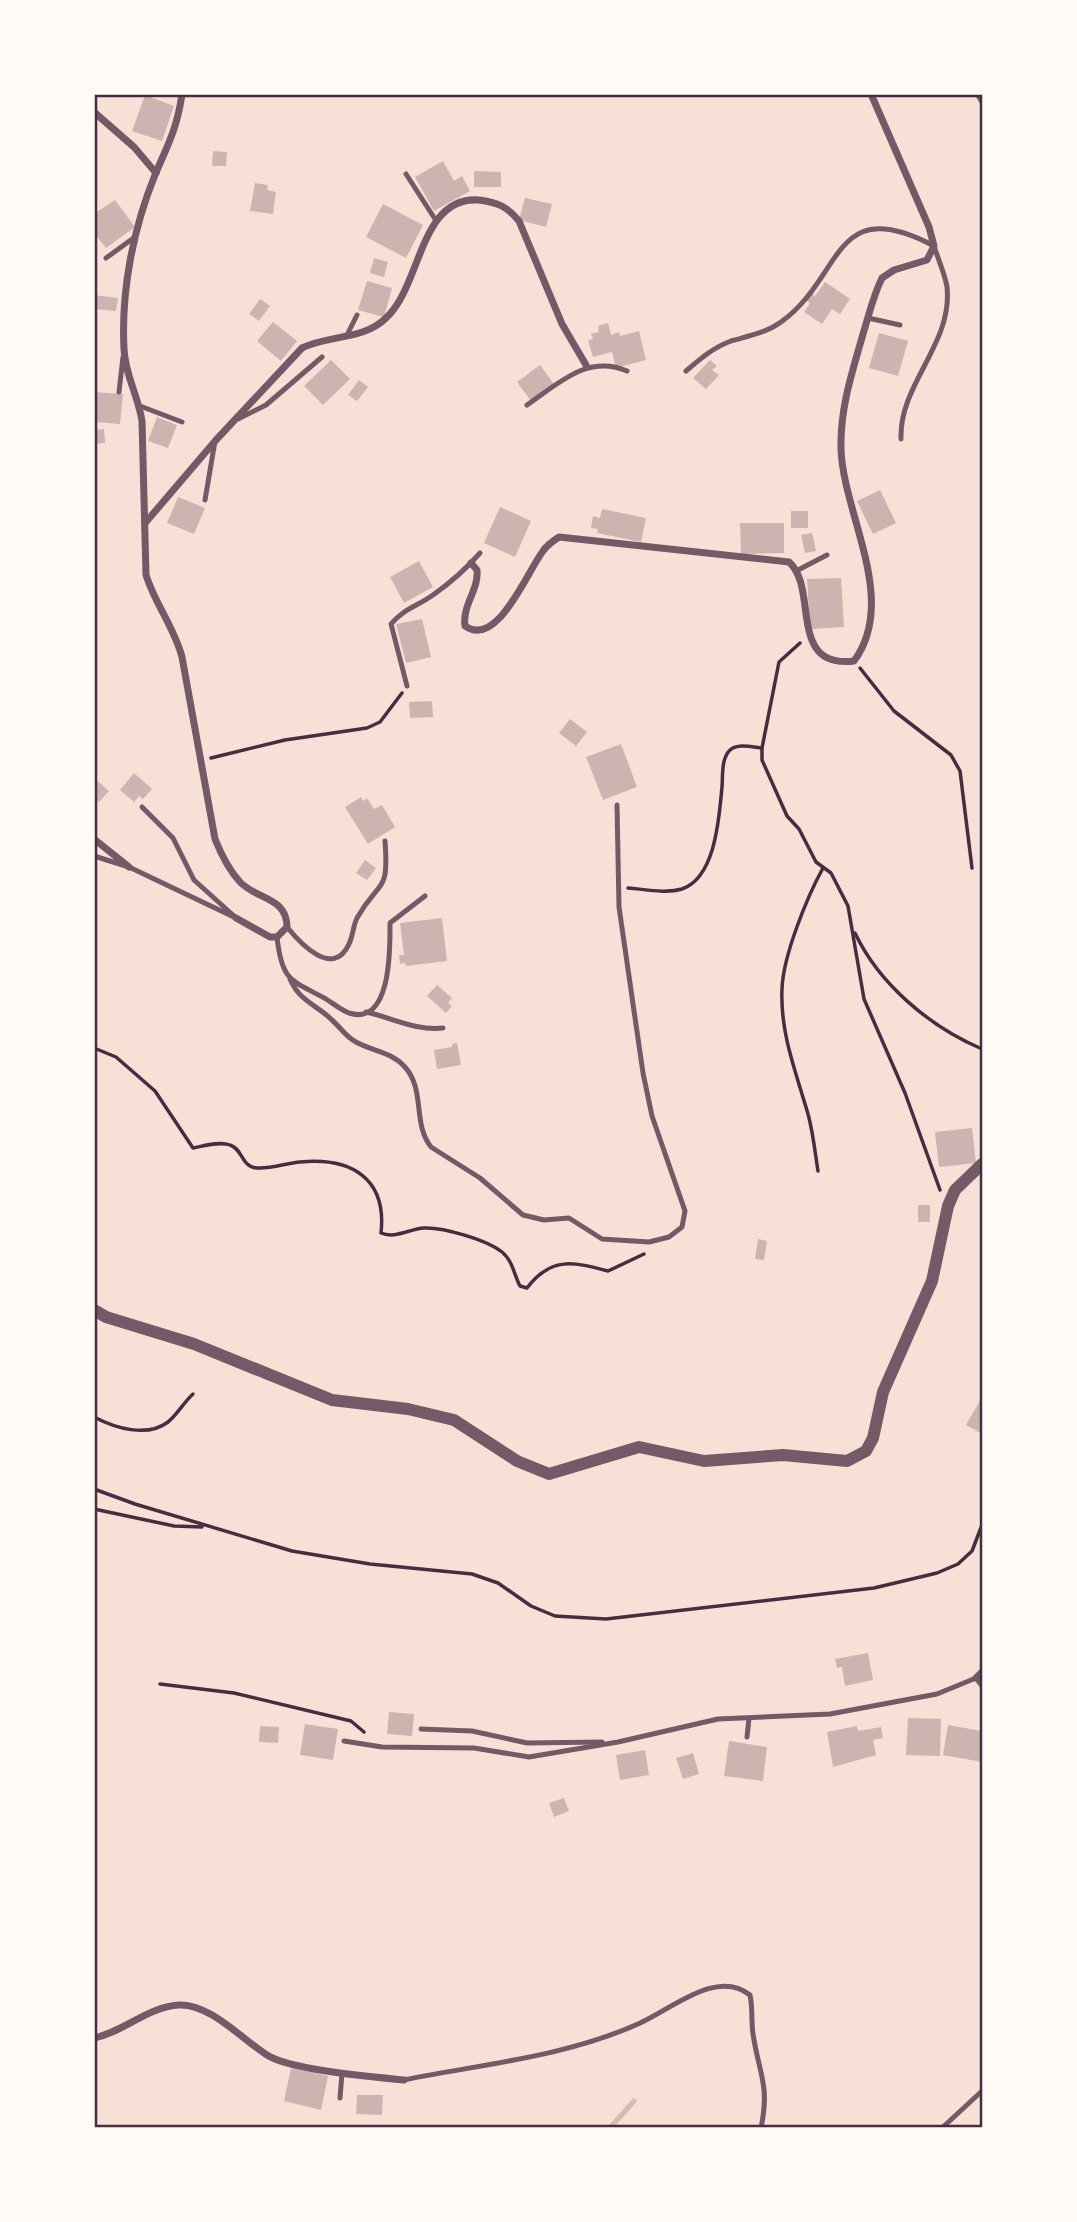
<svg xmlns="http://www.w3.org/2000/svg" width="1077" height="2222" font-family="'DM Sans',sans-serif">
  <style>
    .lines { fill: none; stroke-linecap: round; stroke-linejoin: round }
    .stream { stroke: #dcb8b0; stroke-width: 5 }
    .building { fill: #ccb4b1 }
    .path { stroke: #4a2c40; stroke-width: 3.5 }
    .service { stroke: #755966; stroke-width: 5 }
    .minor { stroke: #755966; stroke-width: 7 }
    .tertiary { stroke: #755966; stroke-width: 12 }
    .neatline { fill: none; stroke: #4a2c40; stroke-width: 2.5 }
  </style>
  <rect width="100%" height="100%" fill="#f7e1d7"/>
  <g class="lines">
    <polyline class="stream" points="610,2128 634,2101"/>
  </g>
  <g class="building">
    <polygon points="145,95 174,106 162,141 132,131"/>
    <polygon points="213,151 227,152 226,166 212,166"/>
    <polygon points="443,161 454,181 462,176 470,191 434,211 415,177"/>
    <polygon points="474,171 501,172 501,187 474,187"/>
    <polygon points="255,183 268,185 267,190 276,192 273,214 250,211"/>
    <polygon points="525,198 552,204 546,227 519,220"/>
    <polygon points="115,200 135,227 106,248 94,233 94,214"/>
    <polygon points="383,204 423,225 406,258 366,237"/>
    <polygon points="374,258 388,262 384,277 370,273"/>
    <polygon points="367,281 392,288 384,317 358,310"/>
    <polygon points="825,282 850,299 840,314 832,309 822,324 804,312 810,303 805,300 810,292 815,296"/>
    <polygon points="94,295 118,298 116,311 94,309"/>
    <polygon points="260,299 270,306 259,321 249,314"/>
    <polygon points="273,322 297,341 281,361 257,341"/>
    <polygon points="608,323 611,335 619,332 620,336 639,331 646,360 616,368 612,352 593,357 588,340 593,339 591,334 599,332 598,326"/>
    <polygon points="879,333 908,341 898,376 869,368"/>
    <polygon points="331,360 350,379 323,405 304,386"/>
    <polygon points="710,360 717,366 712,370 719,375 706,389 693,378"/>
    <polygon points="540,365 554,384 531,401 517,382"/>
    <polygon points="359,380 368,387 357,401 348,395"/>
    <polygon points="94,392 123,394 120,424 94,422"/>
    <polygon points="157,417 177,425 168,448 148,441"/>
    <polygon points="104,429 105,443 94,444 94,430"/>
    <polygon points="880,490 896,523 873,534 857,501"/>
    <polygon points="178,497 205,508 194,534 167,523"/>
    <polygon points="500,507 531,521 515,557 484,543"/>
    <polygon points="602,509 646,518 641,542 597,533 598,529 591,528 593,516 600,518"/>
    <rect x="791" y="511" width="17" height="17"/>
    <polygon points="740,523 784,523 784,553 741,554"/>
    <polygon points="812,533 816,551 805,553 801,535"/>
    <polygon points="419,561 433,587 404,603 390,577"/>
    <polygon points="841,578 844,627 810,629 807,579"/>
    <polygon points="422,619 431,657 406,663 396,624"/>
    <polygon points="432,701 433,717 410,718 409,702"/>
    <polygon points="570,719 587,732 576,746 559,733"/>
    <polygon points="621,744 637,787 603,800 586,757"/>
    <polygon points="134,773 152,789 143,799 139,796 134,802 120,790"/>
    <polygon points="94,778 109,791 99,802 94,799"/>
    <polygon points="361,797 363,801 367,798 374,809 382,805 395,827 368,844 345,807"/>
    <polygon points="365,860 376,868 367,880 356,873"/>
    <polygon points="442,918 447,961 406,966 405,963 400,964 399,955 404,955 400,923"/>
    <polygon points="437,985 452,998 448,1003 452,1006 446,1013 427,996"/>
    <polygon points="457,1043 461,1065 437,1069 434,1050 452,1047 452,1044"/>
    <polygon points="972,1128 976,1163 939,1167 935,1132"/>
    <rect x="918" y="1205" width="12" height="17"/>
    <polygon points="758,1239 767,1241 764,1260 755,1259"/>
    <polygon points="982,1397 982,1434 966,1425"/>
    <polygon points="868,1653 873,1680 845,1686 842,1667 837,1668 835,1659"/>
    <polygon points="389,1712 414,1714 412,1736 387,1734"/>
    <polygon points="908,1718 941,1719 940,1756 906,1755"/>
    <polygon points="305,1724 338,1729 333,1760 300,1755"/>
    <polygon points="948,1725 982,1731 982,1762 943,1755"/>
    <polygon points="260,1726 279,1727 278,1743 259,1742"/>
    <polygon points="857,1726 858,1731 881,1727 883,1738 873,1740 876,1755 833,1767 827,1732"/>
    <polygon points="729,1741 767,1747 763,1781 724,1776"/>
    <polygon points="645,1750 649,1775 620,1780 616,1755"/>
    <polygon points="693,1753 699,1774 683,1779 676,1758"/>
    <polygon points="564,1798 569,1811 554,1817 549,1803"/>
    <polygon points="291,2068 328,2076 321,2110 284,2101"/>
    <polygon points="357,2095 383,2095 382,2115 356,2114"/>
  </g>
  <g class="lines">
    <g class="path">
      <polyline points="860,668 894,711 951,755 960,771 972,868"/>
      <polyline points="762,748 762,760 787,816 799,829 816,862 831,873 848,906 864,999 905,1093 940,1190"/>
      <polyline points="211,758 285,740 367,728 380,722 402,693"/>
      <path d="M628 888C644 889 665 894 682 889 716 877 719 817 722 787 723 775 721 759 730 750 738 743 752 747 762 748L779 662 800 643"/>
      <path d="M855 933C879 984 930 1027 982 1049"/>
      <path d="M94 1048 116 1057 155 1091 193 1148C203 1146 220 1141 230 1145 243 1149 241 1167 257 1168 271 1169 287 1163 300 1162 352 1157 387 1179 381 1233 395 1239 409 1229 424 1228 443 1227 487 1240 502 1252 513 1261 514 1275 520 1286L527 1288C551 1256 574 1262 608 1271L644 1254"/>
      <path d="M818 1171C815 1152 813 1132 808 1114 796 1072 780 1033 782 989 783 956 807 897 823 868"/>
      <path d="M94 1417C115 1428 147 1438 168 1422 177 1415 184 1402 193 1394"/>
      <polyline points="94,1489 135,1504 292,1551 370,1564 472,1574 498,1583 531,1606 555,1616 606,1619 874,1588 937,1573 958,1564 972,1551 982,1525"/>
      <polyline points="94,1509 174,1526 202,1527"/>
      <polyline points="160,1684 234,1693 351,1721 364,1732"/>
    </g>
    <g class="service">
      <polyline points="977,94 982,102"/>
      <polyline points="406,174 435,219"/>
      <polyline points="106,258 135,237"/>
      <polyline points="868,318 900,325"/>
      <polyline points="347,335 357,315"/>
      <path d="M686 371C700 359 714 347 731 341 748 336 766 333 781 322 844 277 832 192 934 246 938 259 945 274 947 287 953 344 899 384 901 439"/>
      <polyline points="119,392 123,357"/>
      <path d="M527 405C559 383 588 354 627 371"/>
      <polyline points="140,406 182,422"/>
      <polyline points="238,419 266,405 322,357"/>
      <polyline points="205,500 215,441"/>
      <polyline points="798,570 827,555"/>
      <path d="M407 686 391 624C405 608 416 607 433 595 450 583 466 569 480 553"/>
      <polyline points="142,807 173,838 194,880 234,916"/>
      <polyline points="94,856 129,867 236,918"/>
      <path d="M287 927C300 943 333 979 349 944 353 936 353 926 357 918 380 878 389 895 385 841"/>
      <path d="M277 937C282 983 292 980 326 999 334 1004 341 1010 349 1013 392 1027 390 946 390 923L425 896"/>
      <path d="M290 979C300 1002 316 1004 332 1020 340 1027 346 1037 356 1042 372 1051 391 1052 404 1066 426 1089 412 1123 431 1147L480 1178 523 1215 544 1220 569 1218 602 1239 649 1242 669 1237 682 1227 685 1211 652 1116 643 1073 619 907 617 805"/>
      <path d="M366 1012C393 1018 416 1031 443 1028"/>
      <polyline points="421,1729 472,1731 527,1743 602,1742"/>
      <polyline points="747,1737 749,1718"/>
      <polyline points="344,1741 382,1747 474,1748 529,1757 618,1742 718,1719 830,1714 937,1694 976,1678 982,1686"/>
      <path d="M404 2080C483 2064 564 2057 638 2024 671 2010 716 1968 750 1995 753 2009 751 2021 753 2034 759 2074 770 2085 761 2128"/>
      <polyline points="340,2098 342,2073"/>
      <polyline points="942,2128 982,2091"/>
    </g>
    <g class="minor">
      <path d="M182 94C177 129 168 144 155 175 133 229 121 291 124 349 125 375 138 395 142 421L146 575C155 604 174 627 182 657L215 839C221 854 228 869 240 882 257 900 287 897 287 927L277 937H270L236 918"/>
      <polyline points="94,112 134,147 156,173"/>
      <path d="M146 522 216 440 302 348C328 335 364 340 386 318 422 285 419 196 479 200 497 202 508 207 519 221L562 324 586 365"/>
      <path d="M471 563 477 570C479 590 462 605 465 626 497 649 527 572 543 551 547 545 553 541 559 537L789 562C819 588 787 669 854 661 899 600 843 514 841 449 840 408 852 373 863 334 869 315 873 296 882 278L894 270 927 260 934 246 929 227 871 94"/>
      <polyline points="94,839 129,867"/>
      <polyline points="976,1678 982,1672"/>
      <path d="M94 2038C124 2032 147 2007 179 2005 209 2003 243 2040 267 2055 290 2070 374 2077 404 2080"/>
    </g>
    <polyline class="tertiary" points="94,1310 106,1317 194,1344 332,1400 408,1409 454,1420 517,1461 549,1474 639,1447 704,1461 783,1455 847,1461 866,1451 873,1438 883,1392 932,1281 948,1206 955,1190 982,1164"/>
  </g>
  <rect width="1077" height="2222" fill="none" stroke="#fffaf5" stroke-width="192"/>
  <rect x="96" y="96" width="885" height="2030" class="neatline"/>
</svg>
